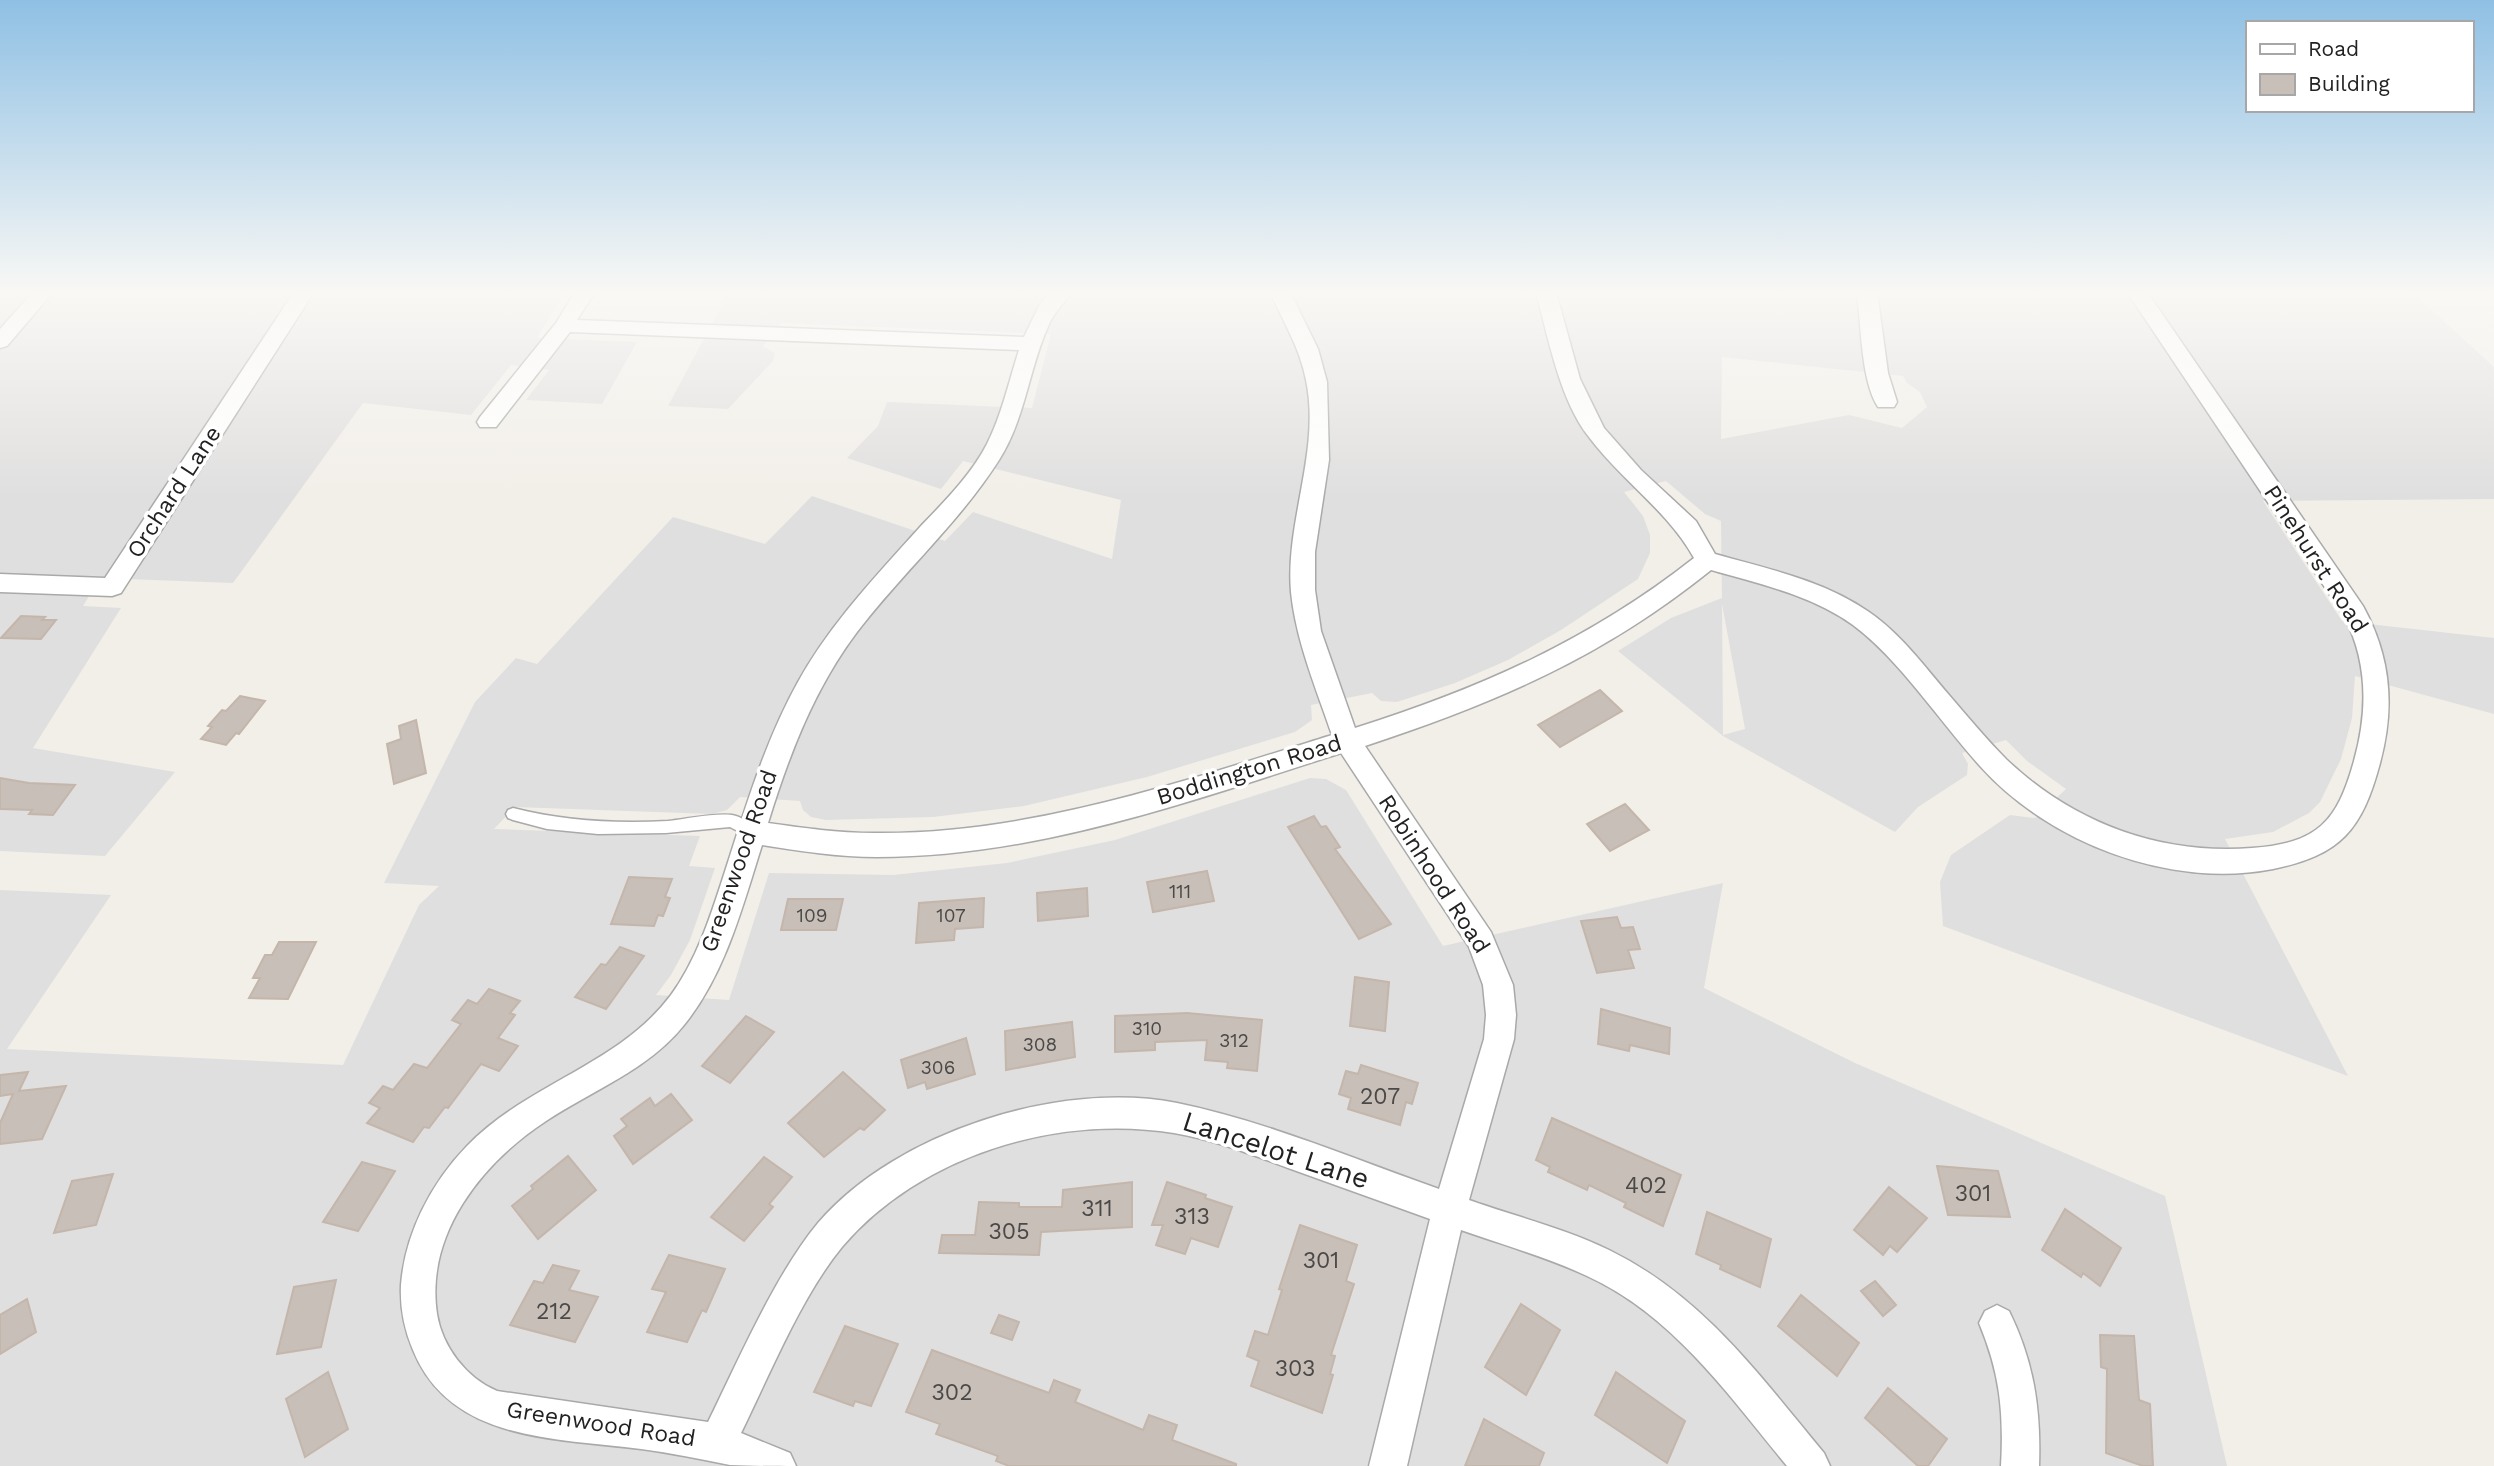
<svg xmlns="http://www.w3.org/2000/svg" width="2494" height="1466" font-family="'Work Sans',sans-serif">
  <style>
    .residential { fill: #e0dfdf; fill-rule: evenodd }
    .building { fill: #c7bfb8; stroke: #c4b6ab; stroke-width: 2 }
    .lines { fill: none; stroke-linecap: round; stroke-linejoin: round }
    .service-casing { stroke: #a9a9a9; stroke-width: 3 }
    .minor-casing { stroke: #a9a9a9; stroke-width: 3 }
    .service { fill: #fff; fill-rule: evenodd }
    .minor { fill: #fff; fill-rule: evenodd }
    .labels { text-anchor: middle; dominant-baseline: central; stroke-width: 7; stroke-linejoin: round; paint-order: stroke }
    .number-label { font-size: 19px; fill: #4b4948 }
    .street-label { font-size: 23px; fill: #222; stroke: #fff }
    .near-number-label { font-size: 23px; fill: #4b4948 }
    .near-street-label { font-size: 28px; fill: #222; stroke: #fff }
  </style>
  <rect width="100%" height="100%" fill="#f2efe9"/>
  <g class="residential">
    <polygon points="0,292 565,292 537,338 637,342 602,404 526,400 549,370 511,365 471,415 363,403 233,583 100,578 83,606 121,608 33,748 175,772 105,856 0,851"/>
    <path d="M729 292H2412L2494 367V499L2263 501 2342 621 2494 638V714L2355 676 2352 718 2341 759 2320 802 2309 813 2273 832 2225 839 2348 1076 1943 926 1940 882 1951 855 2010 815 2035 818 2066 789 2027 761 2006 740 1962 753 1968 764 1967 775 1918 807 1895 832 1723 736 1618 651 1671 618 1722 598 1721 521 1705 514 1666 481 1624 492 1643 516 1650 535V553L1638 579 1561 630 1508 660 1455 683 1397 702 1381 701 1372 693 1311 705 1312 720 1295 732 1147 777 1024 806 933 817 826 820 811 817 803 810 800 801 740 797 727 810 712 814 515 807 494 829 700 836 689 866 715 868 690 940 671 975 656 995 729 1000 769 873 893 875 1007 863 1115 840 1310 778 1326 779 1346 790 1443 946 1723 883 1704 988 1855 1063 2165 1196 2227 1466H0V890L111 895 7 1049 343 1065 419 905 439 886 384 883 475 702 516 658 537 664 673 517 765 544 812 496 945 541 973 512 1112 559 1121 500 963 461 941 489 847 458 878 426 887 402 1032 408 1051 334 781 323 763 346 775 353 773 361 728 409 668 406ZM1722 357 1903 376 1907 383 1920 392 1927 407 1902 428 1849 415 1721 439ZM1722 604 1745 729 1723 735Z"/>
  </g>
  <g class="building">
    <polygon points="21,616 45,617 42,620 56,620 41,639 1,638"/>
    <polygon points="1600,690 1622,711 1560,747 1538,725"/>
    <polygon points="240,696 265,701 239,734 236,733 226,745 201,739 212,727 208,726 222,710 226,711"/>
    <polygon points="416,720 426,773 394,784 387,744 401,739 399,726"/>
    <polygon points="0,778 29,783 75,785 53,815 29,814 32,810 0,809"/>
    <polygon points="1625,804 1649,830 1610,851 1587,824"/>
    <polygon points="1314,816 1321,827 1326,826 1340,847 1335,849 1391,924 1359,939 1288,827"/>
    <polygon points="1207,871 1214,901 1153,912 1147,882"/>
    <polygon points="629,877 672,879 665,897 670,898 663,916 658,915 654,926 611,924"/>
    <polygon points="1087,888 1088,916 1038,921 1037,893"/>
    <polygon points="984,898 983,927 955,929 954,940 916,943 919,903"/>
    <polygon points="788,899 843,899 836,930 781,930"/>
    <polygon points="1617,917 1621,928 1633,927 1640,949 1628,950 1634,968 1597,973 1581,921"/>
    <polygon points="279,942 316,942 288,999 249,998 260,978 253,978 265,955 272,955"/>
    <polygon points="620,947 644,956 606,1009 575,997 601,964 606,965"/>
    <polygon points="1355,977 1389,982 1385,1031 1350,1026"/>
    <polygon points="489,989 520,1001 510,1013 515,1015 498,1038 518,1046 499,1071 481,1064 448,1108 445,1107 429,1128 424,1127 413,1142 367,1123 380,1108 369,1103 383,1086 393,1090 414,1064 427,1068 461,1024 452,1020 468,1000 477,1004"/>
    <polygon points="1601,1009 1670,1028 1669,1054 1630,1045 1629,1051 1598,1044"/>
    <polygon points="1187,1013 1262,1020 1257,1071 1227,1068 1228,1062 1205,1060 1207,1040 1155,1042 1155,1050 1115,1052 1115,1016"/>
    <polygon points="746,1016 774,1032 730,1083 702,1066"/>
    <polygon points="1072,1022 1075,1057 1006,1070 1005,1031"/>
    <polygon points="966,1038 975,1074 927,1089 925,1082 908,1088 901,1060"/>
    <polygon points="1361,1065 1418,1083 1412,1104 1406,1102 1400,1125 1348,1109 1351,1098 1339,1094 1346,1071 1358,1074"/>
    <polygon points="28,1072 19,1091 66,1086 42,1139 0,1144 0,1123 13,1094 0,1096 0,1075"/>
    <polygon points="843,1072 885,1110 864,1130 860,1128 824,1157 788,1123"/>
    <polygon points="671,1094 692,1120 633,1164 614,1136 627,1126 621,1119 650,1098 655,1106"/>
    <polygon points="1552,1118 1681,1175 1663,1226 1624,1207 1626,1203 1589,1185 1587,1190 1548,1172 1550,1167 1536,1160"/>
    <polygon points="568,1156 596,1190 538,1239 512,1206 533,1189 531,1186"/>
    <polygon points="764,1157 792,1177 769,1204 773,1207 744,1241 711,1217"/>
    <polygon points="362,1162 395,1171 358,1231 323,1222"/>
    <polygon points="1937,1166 1998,1171 2010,1217 1948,1215"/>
    <polygon points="113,1174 96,1225 54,1233 72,1181"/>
    <polygon points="1132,1182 1132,1227 1041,1232 1039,1255 939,1253 942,1235 975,1235 979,1202 1019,1203 1019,1207 1062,1207 1063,1190"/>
    <polygon points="1167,1182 1206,1195 1205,1198 1232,1207 1218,1247 1191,1238 1185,1254 1156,1245 1163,1225 1152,1225"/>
    <polygon points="1889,1187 1927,1218 1897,1252 1890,1246 1883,1255 1854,1230"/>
    <polygon points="2065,1209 2121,1248 2100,1286 2083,1273 2081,1277 2042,1250"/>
    <polygon points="1707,1212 1771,1239 1760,1287 1720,1269 1721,1265 1696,1254"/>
    <polygon points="1300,1225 1357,1245 1346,1281 1354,1284 1331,1355 1335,1356 1330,1374 1333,1375 1322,1413 1251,1386 1259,1361 1247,1356 1255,1331 1268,1335 1282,1290 1279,1289"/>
    <polygon points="669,1255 725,1269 706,1312 702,1310 687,1342 647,1332 666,1292 652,1289"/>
    <polygon points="553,1265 579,1271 569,1290 598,1297 575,1342 510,1325 534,1281 543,1283"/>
    <polygon points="336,1280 321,1347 277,1354 294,1287"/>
    <polygon points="1875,1281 1896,1305 1883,1316 1861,1291"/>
    <polygon points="1801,1295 1859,1343 1837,1376 1778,1326"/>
    <polygon points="27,1299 36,1332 0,1354 0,1315"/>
    <polygon points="1521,1304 1560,1330 1526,1395 1485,1367"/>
    <polygon points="999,1315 1019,1322 1012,1340 991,1333"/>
    <polygon points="845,1326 898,1344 871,1406 855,1401 853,1406 814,1392"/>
    <polygon points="2100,1335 2134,1336 2139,1400 2150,1404 2153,1466 2143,1466 2106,1453 2107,1369 2101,1367"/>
    <polygon points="932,1350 1049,1393 1054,1380 1080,1390 1075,1402 1143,1430 1149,1415 1177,1425 1172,1440 1236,1464 1236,1466 1009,1466 996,1461 998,1456 936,1434 940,1424 906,1412"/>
    <polygon points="328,1372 348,1429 305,1457 286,1399"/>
    <polygon points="1616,1372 1685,1421 1667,1463 1595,1415"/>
    <polygon points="1888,1388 1947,1439 1928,1466 1918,1466 1865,1418"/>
    <polygon points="1484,1419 1544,1453 1539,1466 1465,1466"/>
  </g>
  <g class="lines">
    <g class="service-casing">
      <path id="service" d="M513 808C564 821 615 824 668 821 687 819 713 813 732 815 740 816 754 825 758 832L756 836 751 838 730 827 666 833 598 834 547 829 513 820 508 818 506 814 508 810Z"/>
    </g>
    <g class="minor-casing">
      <g id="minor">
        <polygon points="33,292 53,292 7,346 0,348 0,329"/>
        <polygon points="294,292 314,292 121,593 112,596 0,592 0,574 105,578"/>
        <path d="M575 292H595L577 320 1024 337 1040 304 1051 292H1072C1065 302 1056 310 1050 322 1029 366 1026 418 999 460 959 523 902 573 857 632 814 689 789 755 768 823 803 828 839 833 874 833 1031 835 1184 781 1332 735 1316 688 1296 641 1291 592 1285 521 1321 451 1306 380 1300 348 1283 321 1270 292H1290L1318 349 1327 382 1329 460 1315 552V590L1321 631 1355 728C1481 688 1590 640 1694 558 1668 511 1621 480 1589 437 1560 401 1548 337 1536 292H1556L1580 379 1604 428 1641 470 1696 521 1715 554C1768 569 1823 580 1869 612 1901 634 1924 666 1949 695 1968 717 1986 739 2006 759 2073 823 2160 855 2252 848 2318 843 2337 822 2354 761 2368 711 2368 662 2344 616L2127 292H2147L2363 606C2391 657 2395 707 2380 763 2362 830 2341 855 2273 869 2170 889 2049 843 1980 766 1940 722 1900 660 1853 625 1811 595 1760 584 1711 570 1603 657 1496 703 1365 746L1491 932 1513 985 1516 1015 1514 1039 1469 1200C1514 1216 1567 1229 1609 1250 1703 1296 1759 1375 1824 1453L1830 1466H1787C1729 1396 1673 1315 1587 1276 1547 1257 1503 1245 1461 1230L1407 1466H1369L1430 1219C1384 1202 1337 1186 1291 1169 1253 1155 1215 1140 1174 1133 1058 1114 920 1155 842 1247 801 1297 770 1374 741 1433L790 1453 796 1466C775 1466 750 1466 730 1465 700 1459 671 1453 641 1449 556 1438 450 1442 413 1350 404 1329 400 1308 401 1285 405 1234 431 1183 467 1146 526 1084 619 1065 671 995 700 955 714 905 729 859 748 799 767 738 798 682 830 624 876 576 920 527 944 502 971 475 987 444 1002 414 1009 381 1019 350L570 332 496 427H480L477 422 480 417 556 323ZM1341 753 1469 947 1483 985 1486 1015 1484 1039 1439 1189C1354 1159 1265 1121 1177 1103 1060 1080 896 1132 818 1223 775 1275 738 1361 708 1422L497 1391C466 1378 442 1346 437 1314 425 1234 482 1163 546 1121 593 1090 648 1070 684 1025 725 975 743 905 762 845 800 851 838 857 877 857 1037 857 1191 801 1341 753Z"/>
        <path d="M1857 292H1877L1888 373 1897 402 1894 407H1878C1861 381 1861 324 1857 292Z"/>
        <path d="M1997 1305 2009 1311C2034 1362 2041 1409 2039 1466H2001C2004 1412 2000 1373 1979 1323L1985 1311Z"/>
      </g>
    </g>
    <use href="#service" class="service"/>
    <use href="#minor" class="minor"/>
  </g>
  <linearGradient id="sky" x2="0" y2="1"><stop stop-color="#8fc0e4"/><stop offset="0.59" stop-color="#f9f8f5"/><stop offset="1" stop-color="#f9f8f5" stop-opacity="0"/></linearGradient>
  <rect width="2494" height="497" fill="url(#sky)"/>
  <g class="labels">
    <g class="number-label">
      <text x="1180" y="891">111</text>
      <text x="812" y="915">109</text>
      <text x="951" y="915">107</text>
      <text x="1147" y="1028">310</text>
      <text x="1234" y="1040">312</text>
      <text x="1040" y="1044">308</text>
      <text x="938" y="1067">306</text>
    </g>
    <g class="street-label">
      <text transform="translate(174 492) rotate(-57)">Orchard Lane</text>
      <text transform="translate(2316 559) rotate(57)">Pinehurst Road</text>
      <text transform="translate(1249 770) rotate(-17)">Boddington Road</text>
      <text transform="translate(739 861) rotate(-71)">Greenwood Road</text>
      <text transform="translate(1434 874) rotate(57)">Robinhood Road</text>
      <text transform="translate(601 1424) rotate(9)">Greenwood Road</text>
    </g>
    <g class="near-number-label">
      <text x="1380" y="1096">207</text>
      <text x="1646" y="1185">402</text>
      <text x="1973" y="1193">301</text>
      <text x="1097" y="1208">311</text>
      <text x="1192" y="1216">313</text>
      <text x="1009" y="1231">305</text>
      <text x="1321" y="1260">301</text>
      <text x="554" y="1311">212</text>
      <text x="1295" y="1368">303</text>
      <text x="952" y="1392">302</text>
    </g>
    <g class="near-street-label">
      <text transform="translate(1276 1150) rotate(18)">Lancelot Lane</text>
    </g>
  </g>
  <rect x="2246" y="21" width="228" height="91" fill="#ffffff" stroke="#a7a7a7" stroke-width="2"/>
  <rect x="2260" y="44" width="35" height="10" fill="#ffffff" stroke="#a7a7a7" stroke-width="2"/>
  <text x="2308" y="56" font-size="21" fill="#222222">Road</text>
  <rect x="2260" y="74" width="35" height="21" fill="#c7bfb8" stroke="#a7a7a7" stroke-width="2"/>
  <text x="2308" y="91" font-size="21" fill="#222222">Building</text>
</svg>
